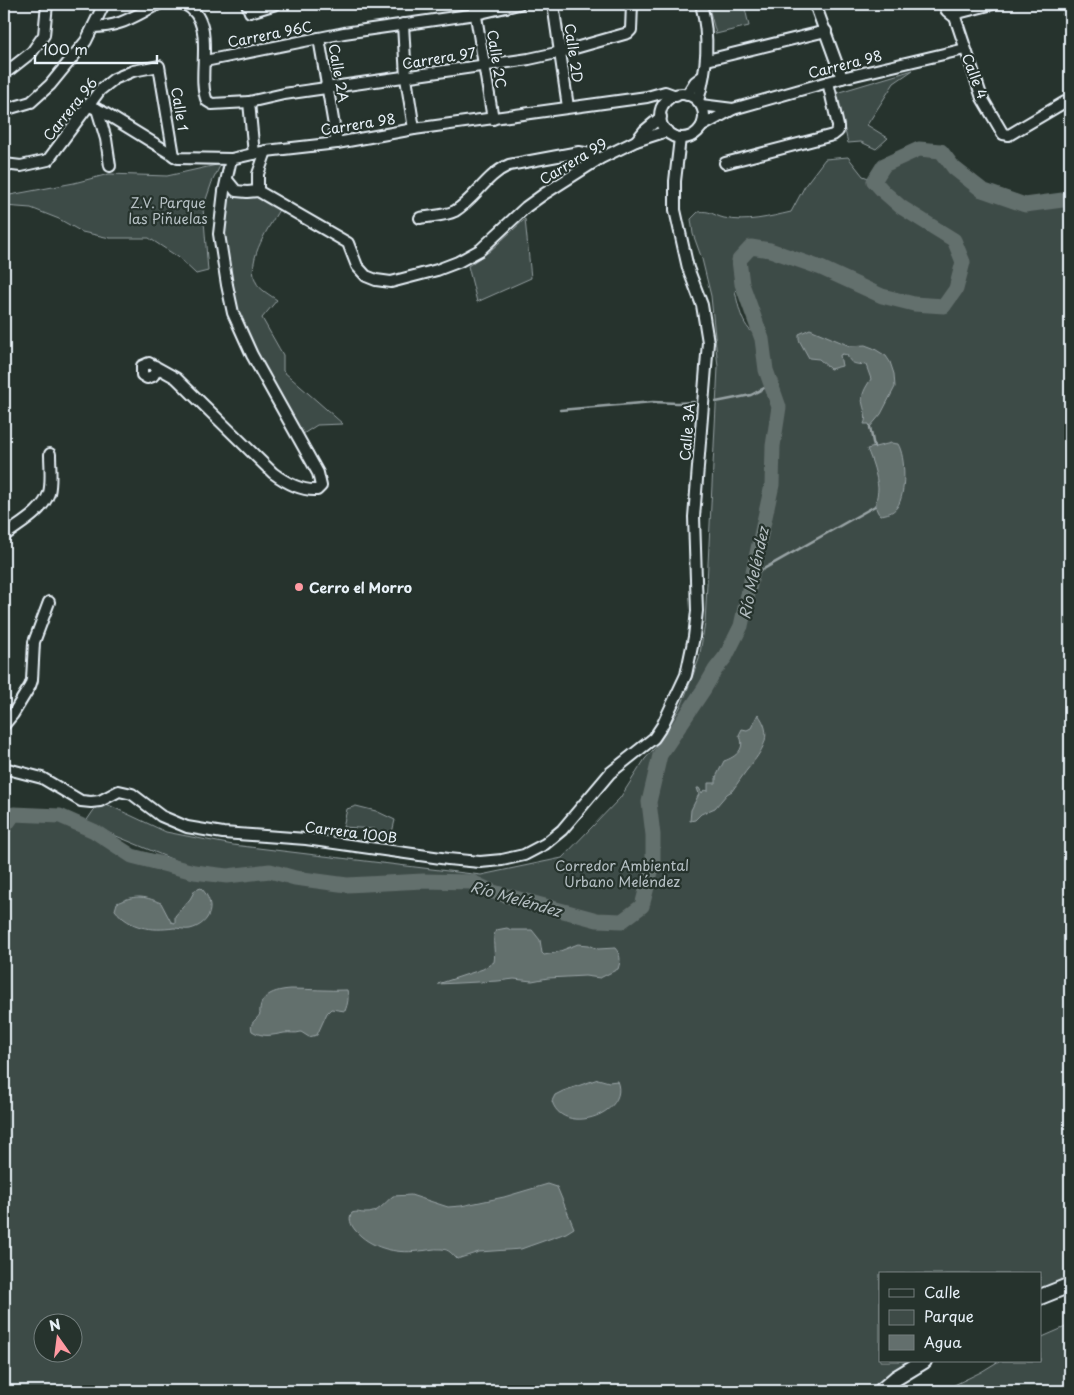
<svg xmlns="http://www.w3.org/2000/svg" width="1074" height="1395" font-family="'Playpen Sans',sans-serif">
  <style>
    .green { fill: #3e4b47; stroke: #939ea0; fill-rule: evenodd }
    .water { fill: #636f6d; stroke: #98a3a5 }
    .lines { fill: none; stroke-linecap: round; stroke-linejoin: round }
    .stream { stroke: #98a3a5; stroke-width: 2.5 }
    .river { stroke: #636f6d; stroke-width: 15 }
    .street-casing { stroke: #e8f1f8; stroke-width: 14 }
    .secondary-casing { stroke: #e8f1f8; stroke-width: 18 }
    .street { stroke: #26332d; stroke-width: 10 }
    .secondary { stroke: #26332d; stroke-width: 14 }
    .poi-dot { fill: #ff9aa2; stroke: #26332d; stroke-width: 2 }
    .labels { text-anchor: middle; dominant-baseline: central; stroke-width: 4.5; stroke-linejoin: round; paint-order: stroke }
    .street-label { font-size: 14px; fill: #e8f1f8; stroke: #26332d }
    .park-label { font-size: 14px; fill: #b5bfc3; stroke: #26332d }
    .poi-label { font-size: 14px; font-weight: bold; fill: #e8f1f8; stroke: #26332d; text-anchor: start }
    .water-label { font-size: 15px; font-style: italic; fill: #b3bdc0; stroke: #26332d }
  </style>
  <rect width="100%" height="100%" fill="#26332d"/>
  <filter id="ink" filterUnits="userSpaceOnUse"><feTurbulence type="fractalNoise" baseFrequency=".02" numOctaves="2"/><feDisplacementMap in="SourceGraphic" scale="10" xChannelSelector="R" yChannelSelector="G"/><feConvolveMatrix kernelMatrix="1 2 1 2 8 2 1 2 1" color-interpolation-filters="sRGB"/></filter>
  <g filter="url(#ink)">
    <g class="green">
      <polygon points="708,4 744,4 749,26 716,34"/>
      <polygon points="913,70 894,83 867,125 888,138 876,149 861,142 848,143 836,93"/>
      <path d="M919 149 941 151 954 168 982 190 1025 205 1060 201 1065 192 1070 189V1285L1040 1297V1274H880V1361H924L881 1391H4V828L14 814 60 816 94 831 132 856 149 859 166 866 205 873 85 823 100 801 166 832 233 845 481 875 562 858 620 798 645 759 660 742 682 704 699 659 705 623 718 367 711 296 702 259 693 234 691 219 698 212C711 210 712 215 724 218 747 223 769 217 791 212L806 184 825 159 848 157 863 176 874 180 884 165ZM742 285 761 336 760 337C742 330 739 308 735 291ZM42 1322H72V1352H42Z"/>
      <polygon points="221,164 212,182 203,208 208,271 196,274 178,257 149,238 110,238 82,232 59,219 31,208 4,206 4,198 10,195 74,183 109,174 167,176"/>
      <path d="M227 181 236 191 258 192 281 206C271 225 245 259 256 282 259 289 270 295 277 300L262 318 283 355V371L343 424 317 425 300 436 237 315 220 234Z"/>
      <polygon points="525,219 531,278 477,302 468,266 490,251"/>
      <polygon points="356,806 376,811 395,820 391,837 377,834 374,829 343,827 347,809"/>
      <polygon points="1070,1325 1070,1391 942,1391 981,1372 999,1361 1040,1361 1040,1338"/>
    </g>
    <g class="water">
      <path d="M810 329 850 346 865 345 873 348 886 356 890 362 894 374 895 387 881 414 870 427 869 424H864C867 417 865 413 863 405 860 395 866 387 871 379L866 365C857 364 850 365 847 355L843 354 840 355 842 366 830 369 819 359 809 358 799 340V334Z"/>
      <path d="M891 443 898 444C906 457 906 495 897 507 893 513 887 514 880 515 872 507 878 498 878 488 877 476 872 460 867 449Z"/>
      <path d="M758 714C773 734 764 748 751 765 744 773 738 783 732 791L727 794 715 808 701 814 695 820 690 821 691 810 699 794 697 788H699L702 793 704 790 708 791V783H716V777L724 761C736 757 747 748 739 735L742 729 747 730 751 728Z"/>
      <path d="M201 888C217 904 211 924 190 929 185 930 179 928 174 928 152 931 130 929 115 910L117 903C135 895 142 895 161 903L171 922 175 923V916L190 899 195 890Z"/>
      <path d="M507 928 511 930H532L540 940 542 953 544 955 555 953 578 944 589 945 598 949 615 948C621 955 621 960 618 969L600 978 585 976 548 978 532 981 514 979 498 981 438 984 483 969 494 962C496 952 491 939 496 930Z"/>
      <path d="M291 989C309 989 328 991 347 990 349 998 348 1003 345 1011L331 1009 327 1013 317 1035 309 1037 301 1032C295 1034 290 1032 284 1033 273 1035 263 1038 252 1031 249 1022 256 1021 260 1014 258 995 275 990 291 989Z"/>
      <path d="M598 1079 609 1082 617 1081C631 1114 562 1137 552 1101L555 1095 563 1091Z"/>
      <path d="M548 1184 557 1187 574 1228 566 1233 521 1249 479 1252 457 1259C452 1254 449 1249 441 1249 434 1248 426 1251 418 1251 396 1254 370 1248 355 1230 351 1225 348 1218 352 1213 358 1211 359 1213 365 1213 378 1214 384 1203 393 1196L411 1195 448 1207 461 1206 504 1197Z"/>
    </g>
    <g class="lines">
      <g class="stream">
        <polyline points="716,402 751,395 770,385"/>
        <polyline points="560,410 653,402 677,403 694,402"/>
        <polyline points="870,427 874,447"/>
        <polyline points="753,575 875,506"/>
      </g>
      <polyline class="river" points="4,828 14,814 60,816 94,831 132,856 194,872 227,876 270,871 295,878 347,885 423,881 472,882 493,892 597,920 622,921 642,906 653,864 653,835 649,802 660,755 704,689 715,670 726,656 741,626 772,485 773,446 779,407 766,370 762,339 742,284 739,260 751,247 770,250 821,268 882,296 914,304 944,306 956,289 963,262 954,240 901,207 884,192 874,181 884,165 919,149 941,151 954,168 982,190 1025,205 1070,199"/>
      <g class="street-casing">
        <g id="street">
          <path d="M184 4C219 21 195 74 207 101L212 104 249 102 284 94 529 59 561 52 628 33 631 30 632 4"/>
          <polyline points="247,4 250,12 276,4"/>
          <polyline points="474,4 493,119"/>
          <polyline points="553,4 568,107"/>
          <polyline points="815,4 842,78"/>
          <polyline points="993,4 954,14 982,98 1003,134 1009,135 1070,99"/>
          <polyline points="1069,16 1070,15"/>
          <polyline points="403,24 406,78 414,129"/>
          <path d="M93 27C122 27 135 15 159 4"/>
          <polyline points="319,38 337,143"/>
          <polyline points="707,60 826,31"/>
          <polyline points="205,61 344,33 476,14 519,4"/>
          <polyline points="4,74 32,52 44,35 47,4"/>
          <circle cx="682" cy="116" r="22"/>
          <polyline points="687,95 695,82 703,76"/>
          <path d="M698 101C707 68 710 38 701 4"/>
          <polyline points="249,102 254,154"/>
          <polyline points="87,105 103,112 178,158 231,159 266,151 337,143 414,129 647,97 665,92 676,96"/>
          <polyline points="701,105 733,109"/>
          <polyline points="97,109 106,139 110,166"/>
          <polyline points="4,110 31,102 50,85 86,41 104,4"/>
          <polyline points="702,126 733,109 842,78 965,49"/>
          <polyline points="636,141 644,131 661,117"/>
          <polyline points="725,163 833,135 838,131 838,126 828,82"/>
          <polyline points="4,164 21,166 48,160 100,90 114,79 133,71 159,66 174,156"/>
          <polyline points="227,180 236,191 247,192 258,191 348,243 357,266 366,276 376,280 391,282 437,270 458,262 480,250 526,207 544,194 599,159 636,141 667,131"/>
          <polyline points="258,191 258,174 266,151"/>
          <path d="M420 218C431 216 445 216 455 211 476 198 486 175 509 165L579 152 591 154 599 159"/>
          <path d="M155 366 156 371 153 376 147 378 142 375V366L149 363 176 378 273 473C285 482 301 491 317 490L321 486 318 473 252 355 233 313 227 285 219 234 224 191 231 159"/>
          <path d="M4 536C19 524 42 513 49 493 52 481 50 466 50 454"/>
          <polyline points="4,725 13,714 30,686 32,680 34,642 49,602"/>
          <polyline points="4,768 42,778 81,801 91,802 100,801 119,791 132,794 161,816 187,827 223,833 306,839 448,859 480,862 502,860 524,855 545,844 562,830 610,773 654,738 662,726 686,675 694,637 697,611 694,517 708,342 702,305 688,268 675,210 675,181 680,138"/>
        </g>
      </g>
      <g class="secondary-casing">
        <g id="secondary">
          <polyline points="947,4 948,9 954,14"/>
          <polyline points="1040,1297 1070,1285"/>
          <polyline points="881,1391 896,1378 924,1361"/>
        </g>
      </g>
      <use href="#street" class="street"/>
      <use href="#secondary" class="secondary"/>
    </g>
  </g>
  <circle class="poi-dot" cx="299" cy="587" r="5"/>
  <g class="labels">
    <g class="street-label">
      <text transform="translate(270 34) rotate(-11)">Carrera 96C</text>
      <text transform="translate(574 53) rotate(82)">Calle 2D</text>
      <text transform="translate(439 58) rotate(-9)">Carrera 97</text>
      <text transform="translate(497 59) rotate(81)">Calle 2C</text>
      <text transform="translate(845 64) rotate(-14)">Carrera 98</text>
      <text transform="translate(339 73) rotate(80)">Calle 2A</text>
      <text transform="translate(975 76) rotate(69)">Calle 4</text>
      <text transform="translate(70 109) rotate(-51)">Carrera 96</text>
      <text transform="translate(180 109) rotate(81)">Calle 1</text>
      <text transform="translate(358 124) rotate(-9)">Carrera 98</text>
      <text transform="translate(573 161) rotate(-31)">Carrera 99</text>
      <text transform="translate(687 432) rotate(-85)">Calle 3A</text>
      <text transform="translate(351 832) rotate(7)">Carrera 100B</text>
    </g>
    <g class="park-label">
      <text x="168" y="202">Z.V. Parque<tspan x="168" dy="16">las Piñuelas</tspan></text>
      <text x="622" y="865">Corredor Ambiental<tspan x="622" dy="16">Urbano Meléndez</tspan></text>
    </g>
    <g class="poi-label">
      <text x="309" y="587">Cerro el Morro</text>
    </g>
    <g class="water-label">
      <text transform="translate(753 573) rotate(-78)">Río Meléndez</text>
      <text transform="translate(516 898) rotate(16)">Río Meléndez</text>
    </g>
  </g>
  <rect width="1074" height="1395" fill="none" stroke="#26332d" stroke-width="20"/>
  <rect x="10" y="10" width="1054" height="1375" fill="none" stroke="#e8f1f8" stroke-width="2" filter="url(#ink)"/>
  <rect x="879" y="1272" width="162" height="90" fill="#26332d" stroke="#747f7e"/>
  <rect x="889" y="1289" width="25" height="8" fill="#26332d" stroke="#747f7e"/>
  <text x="924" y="1298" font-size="15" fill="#e8f1f8">Calle</text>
  <rect x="889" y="1310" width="25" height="15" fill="#3e4b47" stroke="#747f7e"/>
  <text x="924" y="1322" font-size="15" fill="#e8f1f8">Parque</text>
  <rect x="889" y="1335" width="25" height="15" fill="#636f6d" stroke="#747f7e"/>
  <text x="924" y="1348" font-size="15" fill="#e8f1f8">Agua</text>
  <g transform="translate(58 1338) rotate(346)"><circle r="24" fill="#26332d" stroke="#747f7e"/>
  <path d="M0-4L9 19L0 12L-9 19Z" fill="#ff9aa2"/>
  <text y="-8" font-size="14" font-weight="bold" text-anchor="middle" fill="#e8f1f8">N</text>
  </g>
  <path d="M35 55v8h122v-8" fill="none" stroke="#e8f1f8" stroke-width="2.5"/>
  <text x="42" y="55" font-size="15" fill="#e8f1f8" stroke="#26332d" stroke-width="4" paint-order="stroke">100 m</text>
</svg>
